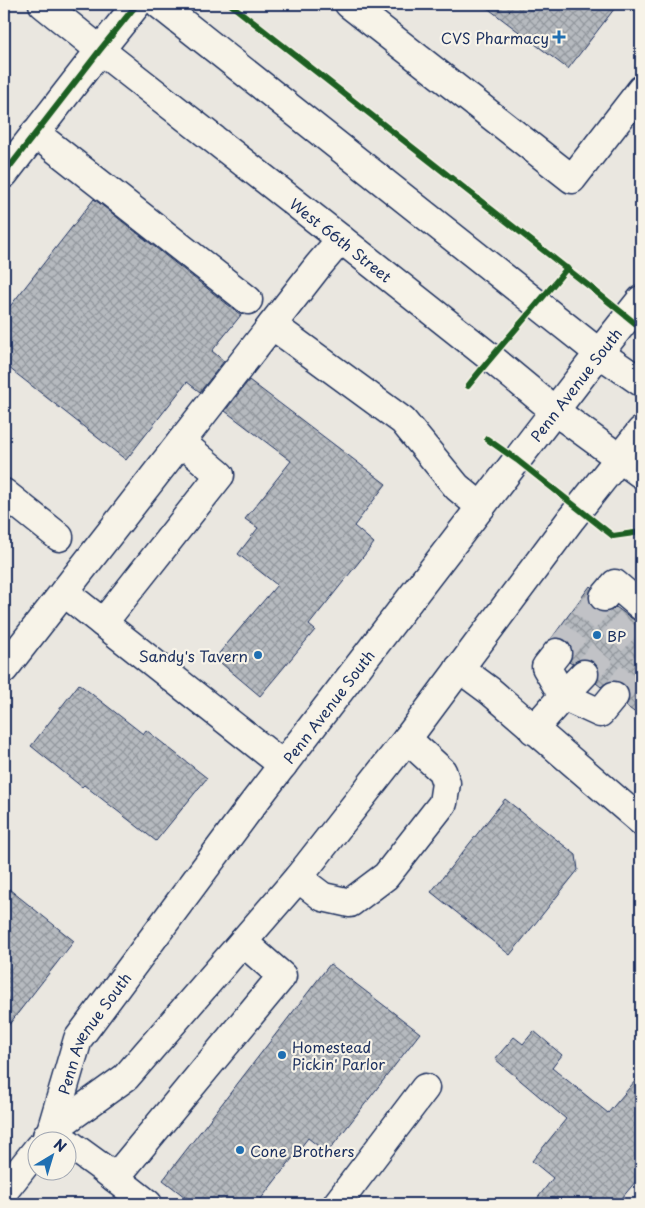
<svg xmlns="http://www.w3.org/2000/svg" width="645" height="1208" font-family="'Playpen Sans',sans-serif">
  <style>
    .building { fill: url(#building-cross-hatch); stroke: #1b2f5e }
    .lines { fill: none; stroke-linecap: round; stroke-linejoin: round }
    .minor-tunnel { stroke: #c1c2c6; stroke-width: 28; stroke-dasharray: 28 14; stroke-linecap: butt }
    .minor-casing { stroke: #1b2f5e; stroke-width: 31 }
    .major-casing { stroke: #1b2f5e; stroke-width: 31 }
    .minor { stroke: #f7f3e8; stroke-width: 28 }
    .major { stroke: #f7f3e8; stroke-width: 28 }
    .cycleway-casing { stroke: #f7f3e8; stroke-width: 9 }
    .cycleway { stroke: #1b5e20; stroke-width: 6 }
    .poi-dot { fill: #1f6fb2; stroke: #f7f3e8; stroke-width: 2 }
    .labels { text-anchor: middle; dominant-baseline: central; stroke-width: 4.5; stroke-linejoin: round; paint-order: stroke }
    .poi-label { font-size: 15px; fill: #1b2f5e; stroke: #f7f3e8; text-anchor: start }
    .street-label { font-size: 15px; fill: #1b2f5e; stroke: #f7f3e8 }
  </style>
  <defs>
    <pattern id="building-cross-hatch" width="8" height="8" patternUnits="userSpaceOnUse" patternTransform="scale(1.25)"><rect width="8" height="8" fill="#b6babf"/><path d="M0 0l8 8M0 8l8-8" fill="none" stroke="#93989e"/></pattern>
  </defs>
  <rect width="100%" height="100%" fill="#eae7e0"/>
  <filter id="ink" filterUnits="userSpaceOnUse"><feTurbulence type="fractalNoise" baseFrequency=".02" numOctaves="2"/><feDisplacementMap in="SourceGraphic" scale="10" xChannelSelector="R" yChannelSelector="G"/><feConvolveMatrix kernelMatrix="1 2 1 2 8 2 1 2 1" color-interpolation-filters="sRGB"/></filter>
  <g filter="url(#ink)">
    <g class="building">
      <polygon points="482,4 618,4 568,69"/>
      <polygon points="94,199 241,315 212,351 224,361 200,392 187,382 126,460 4,364 4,314"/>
      <polygon points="249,380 386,484 354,526 374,543 309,625 315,630 260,696 215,658 277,585 238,554 258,528 245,519 291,461 225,411"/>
      <polygon points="590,586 592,588 589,595 589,602 594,609 602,612 609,612 616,607 641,625 641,717 626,706 629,698 628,690 624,684 617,681 609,681 601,687 596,683 599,677 599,670 595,663 588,659 580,659 572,664 569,662 572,656 572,648 567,641 560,638 551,639"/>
      <polygon points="79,684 143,734 146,730 207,778 156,841 84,785 82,787 31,746"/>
      <polygon points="505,799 576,855 578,870 510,955 431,892"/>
      <polygon points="4,885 74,941 4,1031"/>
      <polygon points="330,964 420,1033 327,1153 308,1138 257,1204 194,1204 163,1180"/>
      <polygon points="534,1031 562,1055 552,1068 608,1113 641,1074 641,1175 617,1204 533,1204 553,1178 532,1161 566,1119 495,1059 514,1037 523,1044"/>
    </g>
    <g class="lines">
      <g class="minor-tunnel">
        <polyline points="557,653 604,597"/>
        <polyline points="584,674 632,619"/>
        <polyline points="614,696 641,662"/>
      </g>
      <g class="minor-casing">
        <g id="minor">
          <polyline points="349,4 572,179 641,90"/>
          <polyline points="35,133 248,300"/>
          <polyline points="4,174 100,50 137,4"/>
          <polyline points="272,325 403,421 457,487 481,507"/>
          <polyline points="181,442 220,475 103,623 283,765"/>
          <polyline points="4,493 59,537"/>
          <polyline points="64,592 103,623"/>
          <polyline points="604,597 615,584 641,606"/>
          <polyline points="459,668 490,691 641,821"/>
          <polyline points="4,669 318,266 341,239"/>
          <polyline points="584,674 563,696 600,713 614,696"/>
          <polyline points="533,730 563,696 546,667 557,653"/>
          <polyline points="298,878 323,897 350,903 386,876 443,803 446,783 442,771 407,739"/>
          <polyline points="68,1143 101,1167 148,1204"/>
          <polyline points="115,1178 282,976 243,942"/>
          <polyline points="337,1204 425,1088"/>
        </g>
      </g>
      <g class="major-casing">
        <g id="major">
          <path id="s1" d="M43 4 100 50 341 239 491 358 555 411 641 474"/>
          <polyline points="159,4 599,353 641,382"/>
          <path id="s2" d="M51 1131 78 1039 252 805 599 353 641 300"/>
          <polyline points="47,1136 51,1131 126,1077 298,878 407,739 571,519 641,431"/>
          <polyline points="4,1191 38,1148"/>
        </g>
      </g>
      <use href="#minor" class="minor"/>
      <use href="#major" class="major"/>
      <g class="cycleway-casing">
        <g id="cycleway">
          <polyline points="230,4 594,290 641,328"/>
          <polyline points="4,174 100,50 137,4"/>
          <path d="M468 386C500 346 535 308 567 268"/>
          <polyline points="487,439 517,460 613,536 641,532"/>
        </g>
      </g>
      <use href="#cycleway" class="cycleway"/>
    </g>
  </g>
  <g class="poi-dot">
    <path d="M556.5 29.5h5v5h5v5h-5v5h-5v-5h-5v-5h5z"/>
    <circle cx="597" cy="635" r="5"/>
    <circle cx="258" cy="655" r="5"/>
    <circle cx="282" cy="1055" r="5"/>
    <circle cx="240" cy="1150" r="5"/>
  </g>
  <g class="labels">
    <g class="poi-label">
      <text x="549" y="37" text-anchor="end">CVS Pharmacy</text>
      <text x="607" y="635">BP</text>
      <text x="248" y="655" text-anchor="end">Sandy's Tavern</text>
      <text x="292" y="1046">Homestead<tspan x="292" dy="17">Pickin' Parlor</tspan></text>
      <text x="250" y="1150">Cone Brothers</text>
    </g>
    <g class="street-label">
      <text stroke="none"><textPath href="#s1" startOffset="380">West 66th Street</textPath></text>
      <text stroke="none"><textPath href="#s2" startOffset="918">Penn Avenue South</textPath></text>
      <text stroke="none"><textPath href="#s2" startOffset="512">Penn Avenue South</textPath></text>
      <text stroke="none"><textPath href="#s2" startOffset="108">Penn Avenue South</textPath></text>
    </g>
  </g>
  <rect width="645" height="1208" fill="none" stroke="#f7f3e8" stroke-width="20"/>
  <rect x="10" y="10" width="625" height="1188" fill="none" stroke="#1b2f5e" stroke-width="2" filter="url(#ink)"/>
  <g transform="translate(52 1156) rotate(38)"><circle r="24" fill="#f7f3e8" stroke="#9fa5b1"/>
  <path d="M0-4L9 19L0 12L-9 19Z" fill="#1f6fb2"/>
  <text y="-8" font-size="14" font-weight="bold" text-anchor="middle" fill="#1b2f5e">N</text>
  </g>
</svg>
